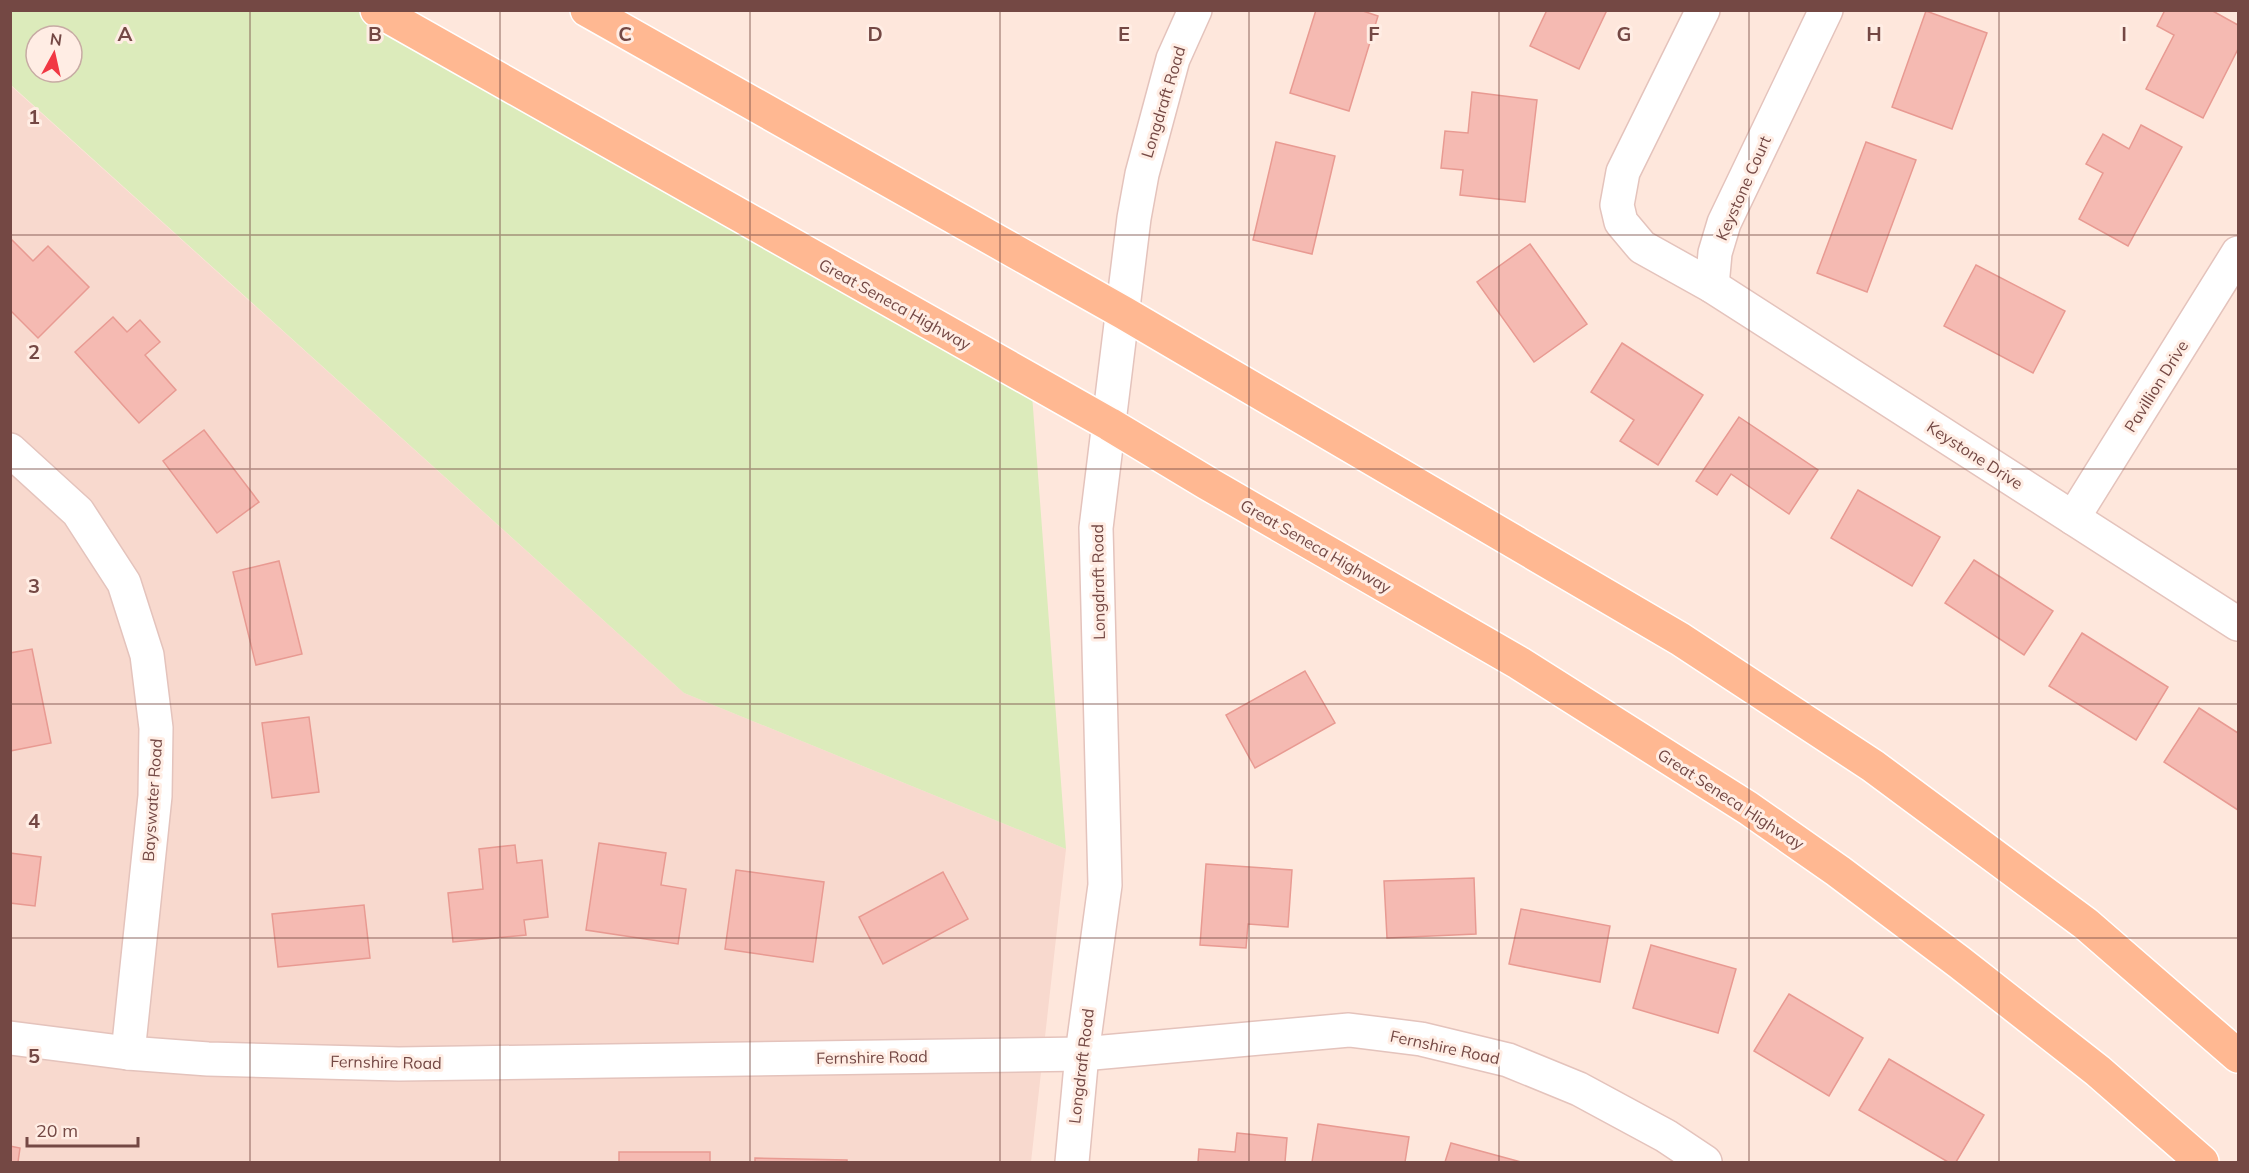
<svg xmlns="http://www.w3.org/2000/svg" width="2249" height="1173" font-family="Mulish,sans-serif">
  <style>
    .residential { fill: #f8d9ce }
    .green { fill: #dcebbb; fill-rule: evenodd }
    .building { fill: #f5bab2; stroke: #e89a92; stroke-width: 1.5 }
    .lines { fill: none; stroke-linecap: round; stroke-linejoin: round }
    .minor-casing { stroke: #e4c3bc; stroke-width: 36 }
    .major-casing { stroke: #fff; stroke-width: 36 }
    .minor { stroke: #fff; stroke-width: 33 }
    .major { stroke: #ffb892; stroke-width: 33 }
    .grid { fill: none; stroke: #744844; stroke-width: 1.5; stroke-opacity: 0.55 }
    .labels { text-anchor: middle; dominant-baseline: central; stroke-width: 6; stroke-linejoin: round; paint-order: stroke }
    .street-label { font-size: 16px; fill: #744844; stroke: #ffede4 }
    .grid-label { font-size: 20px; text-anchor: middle; font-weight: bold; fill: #744844; stroke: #ffede4; stroke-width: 6; stroke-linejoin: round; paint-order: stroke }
  </style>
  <rect width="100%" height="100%" fill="#fee7dc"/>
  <polygon class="residential" points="10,85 684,693 1066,849 1031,1162 11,1162"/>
  <path class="green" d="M11 11H379L1031 381 1066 849 684 693 11 85ZM36 36H72V72H36Z"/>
  <g class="building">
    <polygon points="1316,10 1360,10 1378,16 1349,111 1290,93"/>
    <polygon points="1547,10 1607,10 1579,69 1530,46"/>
    <polygon points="2165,10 2211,10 2238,25 2238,49 2203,118 2146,89 2174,35 2157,26"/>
    <polygon points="1926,11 1987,33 1952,129 1892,107"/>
    <polygon points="1472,92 1537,100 1525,202 1460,195 1463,170 1441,168 1445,131 1468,133"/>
    <polygon points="2141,125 2182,147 2128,246 2079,219 2103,173 2086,164 2103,134 2129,149"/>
    <polygon points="1276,142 1335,156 1312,254 1253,240"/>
    <polygon points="1866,142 1916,160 1867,292 1817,273"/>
    <polygon points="10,238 33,261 48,246 89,287 38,338 10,310"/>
    <polygon points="1530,244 1587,324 1534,362 1477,282"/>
    <polygon points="1976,265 2065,311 2033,373 1944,326"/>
    <polygon points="113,317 127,332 140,320 160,342 145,355 176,390 139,423 75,352"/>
    <polygon points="1622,343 1703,395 1658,465 1620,441 1634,420 1591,392"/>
    <polygon points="1739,417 1818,470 1789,514 1731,474 1717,495 1696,481"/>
    <polygon points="204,430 259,502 217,533 163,461"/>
    <polygon points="1858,490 1940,537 1912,586 1831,538"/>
    <polygon points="1974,560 2053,611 2024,655 1945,603"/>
    <polygon points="279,561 302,654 256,665 233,572"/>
    <polygon points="2082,633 2168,687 2136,740 2049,686"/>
    <polygon points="32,649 51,743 10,751 10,653"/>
    <polygon points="1305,671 1335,723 1255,768 1226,715"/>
    <polygon points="2199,708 2238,733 2238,810 2164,762"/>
    <polygon points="309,717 319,792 272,798 262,723"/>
    <polygon points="599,843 666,853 661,885 686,889 678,944 586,930"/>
    <polygon points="515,845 517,863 542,860 548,917 524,920 526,935 453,942 448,893 483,889 479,849"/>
    <polygon points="10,853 41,857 35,906 10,903"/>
    <polygon points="1206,864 1292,870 1288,927 1248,924 1246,948 1200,945"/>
    <polygon points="736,870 824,882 813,962 725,949"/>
    <polygon points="943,872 968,919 883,964 859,917"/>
    <polygon points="1474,878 1476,934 1387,938 1384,881"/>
    <polygon points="364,905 370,958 278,967 272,914"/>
    <polygon points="1521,909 1610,926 1600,982 1509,964"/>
    <polygon points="1651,945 1736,969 1718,1033 1633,1008"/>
    <polygon points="1789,994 1863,1038 1829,1096 1754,1051"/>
    <polygon points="1889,1059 1984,1115 1956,1162 1948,1162 1859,1110"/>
    <polygon points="1318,1124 1409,1137 1405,1162 1312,1162"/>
    <polygon points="1237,1133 1287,1138 1285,1162 1198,1162 1199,1149 1235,1152"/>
    <polygon points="1451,1143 1521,1162 1445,1162"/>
    <polygon points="10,1146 20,1148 18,1162 10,1162"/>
    <rect x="619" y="1152" width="91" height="10"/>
    <polygon points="755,1158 847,1160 847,1162 755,1162"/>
  </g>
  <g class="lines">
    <g class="minor-casing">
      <g id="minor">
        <polyline points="1703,10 1623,172 1617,205 1621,222 1642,247 1712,286 2238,624"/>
        <polyline points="1712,286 1715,253 1724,223 1826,10"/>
        <polyline points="10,450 78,512 124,583 147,655 156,728 155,796 128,1053"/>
        <polyline points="2073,518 2238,253"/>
        <polyline points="10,1038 128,1053 208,1059 399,1064 1082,1054 1349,1030 1421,1039 1508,1060 1579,1089 1666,1136 1705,1162"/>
        <polyline points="1072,1162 1082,1054 1105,885 1096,528 1134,218 1142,174 1173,59 1195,10"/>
      </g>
    </g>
    <g class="major-casing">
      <g id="major">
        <polyline points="377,10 1109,424 1207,483 1519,663 1748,808 1838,871 1959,962 2098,1071 2202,1162"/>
        <polyline points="587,10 1124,313 1680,639 1873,766 2086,924 2238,1056"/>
      </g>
    </g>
    <use href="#minor" class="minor"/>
    <use href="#major" class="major"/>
  </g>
  <path class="grid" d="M250 10V1162M500 10V1162M750 10V1162M1000 10V1162M1249 10V1162M1499 10V1162M1749 10V1162M1999 10V1162M10 235H2238M10 469H2238M10 704H2238M10 938H2238"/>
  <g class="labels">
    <g class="street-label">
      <text transform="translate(1163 102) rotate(-73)">Longdraft Road</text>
      <text transform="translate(1743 188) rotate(-66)">Keystone Court</text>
      <text transform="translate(895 304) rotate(29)">Great Seneca Highway</text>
      <text transform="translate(2156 386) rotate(-58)">Pavillion Drive</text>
      <text transform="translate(1975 455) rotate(33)">Keystone Drive</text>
      <text transform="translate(1316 546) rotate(30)">Great Seneca Highway</text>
      <text transform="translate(1098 582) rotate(-91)">Longdraft Road</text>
      <text transform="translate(1731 799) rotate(33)">Great Seneca Highway</text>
      <text transform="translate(152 800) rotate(-86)">Bayswater Road</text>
      <text transform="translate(1445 1047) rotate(12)">Fernshire Road</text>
      <text transform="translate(872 1057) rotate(-1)">Fernshire Road</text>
      <text transform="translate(386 1062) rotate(1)">Fernshire Road</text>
      <text transform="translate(1081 1066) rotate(-83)">Longdraft Road</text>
    </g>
  </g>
  <g class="grid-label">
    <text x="125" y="41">A</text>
    <text x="375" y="41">B</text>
    <text x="625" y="41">C</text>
    <text x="875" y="41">D</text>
    <text x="1124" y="41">E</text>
    <text x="1374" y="41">F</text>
    <text x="1624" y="41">G</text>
    <text x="1874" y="41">H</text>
    <text x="2124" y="41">I</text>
    <text x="34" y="124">1</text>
    <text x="34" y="359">2</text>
    <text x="34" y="593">3</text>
    <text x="34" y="828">4</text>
    <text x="34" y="1063">5</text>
  </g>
  <rect width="2249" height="1173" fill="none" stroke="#744844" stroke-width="24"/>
  <g transform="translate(54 54) rotate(8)"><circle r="28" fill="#ffede4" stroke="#c7aba4" stroke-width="1.5"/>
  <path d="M0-4.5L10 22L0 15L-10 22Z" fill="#f13843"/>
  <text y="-9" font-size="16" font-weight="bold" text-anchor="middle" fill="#744844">N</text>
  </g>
  <path d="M27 1137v9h111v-9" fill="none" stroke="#744844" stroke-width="3"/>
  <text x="36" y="1137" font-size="18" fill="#744844" stroke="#ffede4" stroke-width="4.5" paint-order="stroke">20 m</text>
</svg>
